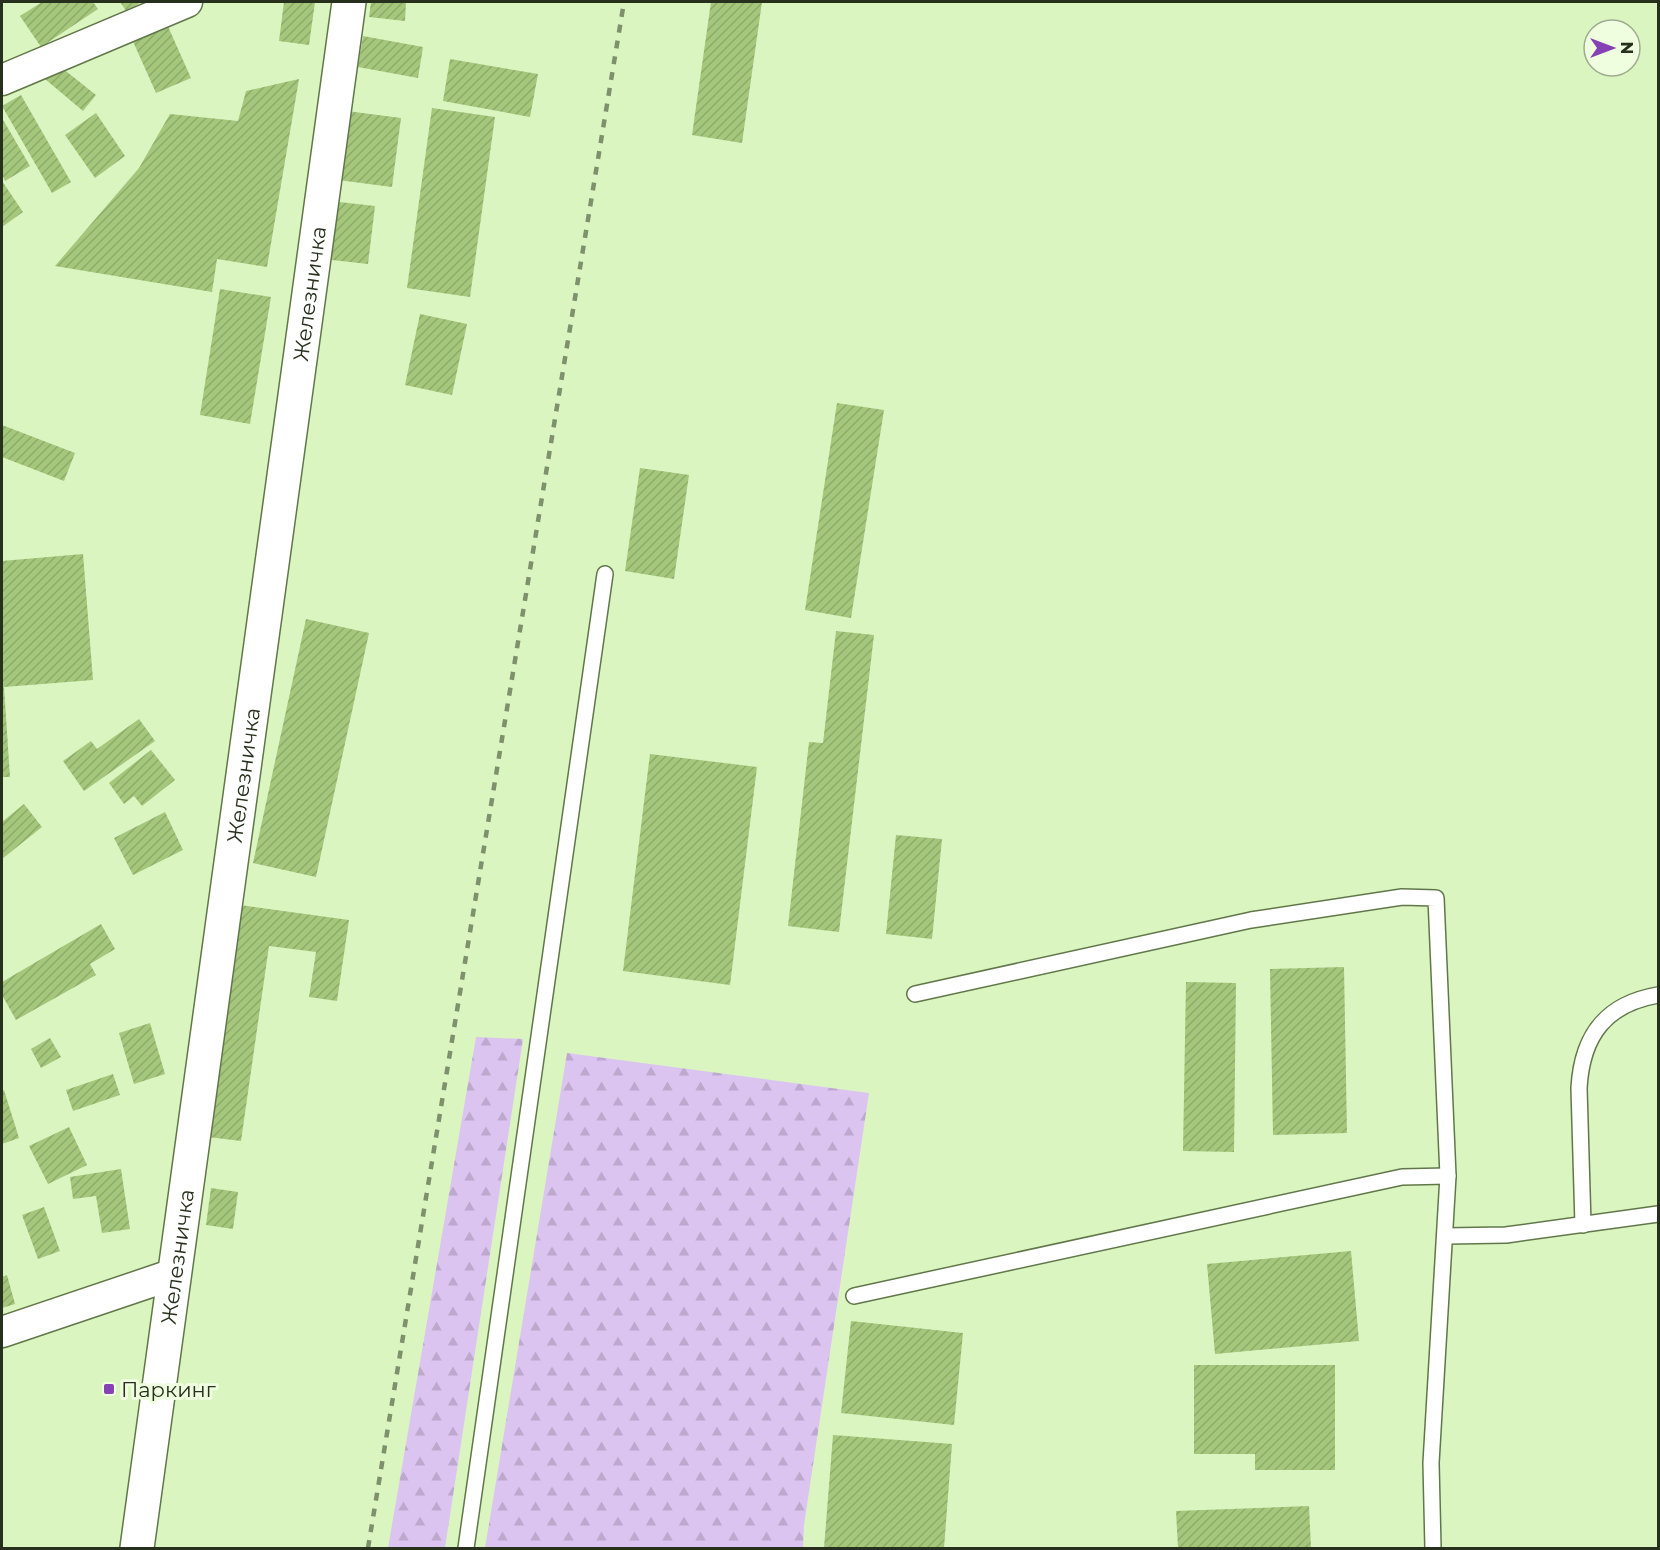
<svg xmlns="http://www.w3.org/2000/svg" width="1660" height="1550" font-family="Montserrat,sans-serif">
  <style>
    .forest { fill: url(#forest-firs) }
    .building { fill: url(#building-hatch) }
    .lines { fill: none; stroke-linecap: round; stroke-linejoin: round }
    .lane-casing { stroke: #617749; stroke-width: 18 }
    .street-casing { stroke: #617749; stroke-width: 33 }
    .secondary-casing { stroke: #617749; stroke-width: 36 }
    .lane { stroke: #fff; stroke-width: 15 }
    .street { stroke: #fff; stroke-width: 30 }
    .secondary { stroke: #fff; stroke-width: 33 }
    .rail { stroke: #7f906d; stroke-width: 4.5; stroke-dasharray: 8 8; stroke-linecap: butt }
    .poi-dot { fill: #8641b4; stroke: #effedf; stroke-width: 2 }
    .labels { text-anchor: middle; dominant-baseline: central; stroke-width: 6; stroke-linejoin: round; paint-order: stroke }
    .street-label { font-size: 21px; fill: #27301c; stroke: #effedf }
    .poi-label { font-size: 21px; fill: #27301c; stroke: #effedf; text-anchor: start }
  </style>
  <defs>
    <pattern id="forest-firs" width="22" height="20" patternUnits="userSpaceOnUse" patternTransform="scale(1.5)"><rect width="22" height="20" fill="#dcc4f1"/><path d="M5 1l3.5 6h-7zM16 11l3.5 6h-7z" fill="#bda9ce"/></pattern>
    <pattern id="building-hatch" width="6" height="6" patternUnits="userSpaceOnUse" patternTransform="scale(1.5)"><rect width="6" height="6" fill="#a4c77b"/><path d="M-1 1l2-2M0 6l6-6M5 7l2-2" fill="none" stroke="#8dab6a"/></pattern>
  </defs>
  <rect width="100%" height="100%" fill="#dbf5c1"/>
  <g class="forest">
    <polygon points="476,1037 523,1039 445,1548 388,1548"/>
    <polygon points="567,1053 869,1093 804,1525 803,1548 485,1548"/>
  </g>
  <g class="building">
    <polygon points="42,2 93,2 98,9 41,47 20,16"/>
    <polygon points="120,2 141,2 127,12"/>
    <polygon points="284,2 315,2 309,45 279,41"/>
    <polygon points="371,2 406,2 405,21 369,17"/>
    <polygon points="711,2 762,2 742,143 692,135"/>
    <polygon points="166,22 191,78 156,93 131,37"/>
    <polygon points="363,36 423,47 418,78 358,67"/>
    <polygon points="450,59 538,74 530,117 443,101"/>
    <polygon points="57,64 96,95 83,111 45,79"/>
    <polygon points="299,79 267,267 217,259 212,292 55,266 139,168 170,114 238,121 246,91"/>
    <polygon points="21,95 71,182 52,193 2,106"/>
    <polygon points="432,108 495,117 470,297 407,288"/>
    <polygon points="347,111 401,118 392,187 338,180"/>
    <polygon points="96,113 125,156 95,178 65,135"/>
    <polygon points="2,118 30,166 5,181 2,174"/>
    <polygon points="2,181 23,212 2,227"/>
    <polygon points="330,201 375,206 368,264 323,259"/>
    <polygon points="220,289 271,297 250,424 200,415"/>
    <polygon points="420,314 467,324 452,395 405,385"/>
    <polygon points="837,403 884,410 851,618 805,610"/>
    <polygon points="2,425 75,453 64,481 2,457"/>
    <polygon points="640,468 689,475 674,579 625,571"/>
    <polygon points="83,554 93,680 4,687 10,777 2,777 2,561"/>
    <polygon points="306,619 369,633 316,877 253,863"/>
    <polygon points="836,631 874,635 839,932 788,926 809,742 823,743"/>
    <polygon points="139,719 155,741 84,791 63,761 91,741 97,749"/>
    <polygon points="151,750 175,780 142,806 134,796 124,804 109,783"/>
    <polygon points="650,754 757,767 730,985 623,971"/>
    <polygon points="24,804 42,827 2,859 2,822"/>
    <polygon points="165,812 183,850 133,875 114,838"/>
    <polygon points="896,835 942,839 932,939 886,934"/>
    <polygon points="233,904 349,920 337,1001 309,997 316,952 269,946 241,1141 200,1136"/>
    <polygon points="101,924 115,949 90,964 96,975 16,1020 2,995 2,982"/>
    <polygon points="1344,967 1347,1133 1273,1135 1270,969"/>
    <polygon points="1186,982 1236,983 1234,1152 1183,1151"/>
    <polygon points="150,1023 165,1074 134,1084 119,1033"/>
    <polygon points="50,1038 61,1057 41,1068 31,1049"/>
    <polygon points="113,1074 120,1095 73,1111 66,1090"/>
    <polygon points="4,1090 19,1138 2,1144 2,1091"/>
    <polygon points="69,1127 87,1165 48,1184 29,1146"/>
    <polygon points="121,1169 130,1229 102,1233 96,1196 73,1199 70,1177"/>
    <polygon points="211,1188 238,1192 233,1229 206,1225"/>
    <polygon points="44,1207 60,1251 38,1259 22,1215"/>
    <polygon points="1351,1251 1359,1341 1215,1354 1207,1264"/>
    <polygon points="7,1275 15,1304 2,1308 2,1277"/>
    <polygon points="851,1321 963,1333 954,1425 841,1413"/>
    <polygon points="1194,1365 1335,1365 1335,1470 1255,1470 1255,1454 1194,1454"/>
    <polygon points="833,1435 952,1444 944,1548 824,1548"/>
    <polygon points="1309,1506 1311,1548 1178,1548 1176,1511"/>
  </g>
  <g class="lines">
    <g class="lane-casing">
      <g id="lane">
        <polyline points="915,994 1251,920 1402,897 1436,898 1448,1176 1431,1463 1433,1548"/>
        <path d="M1583 1225 1579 1088C1582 1035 1606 1004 1658 995"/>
        <polyline points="1446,1236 1506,1235 1658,1214"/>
        <polyline points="854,1296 1402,1177 1448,1176"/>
        <polyline points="466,1548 605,574"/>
      </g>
    </g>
    <g class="street-casing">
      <g id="street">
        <polyline points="2,80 187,2"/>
        <polyline points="2,1332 174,1274"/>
      </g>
    </g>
    <g class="secondary-casing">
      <g id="secondary">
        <path id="s1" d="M137 1548 349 2"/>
      </g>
    </g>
    <use href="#lane" class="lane"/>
    <use href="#street" class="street"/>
    <use href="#secondary" class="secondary"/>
    <polyline class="rail" points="368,1548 624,2"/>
  </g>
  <rect class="poi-dot" x="103" y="1383" width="12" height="12" rx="3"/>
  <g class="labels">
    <g class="street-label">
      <text stroke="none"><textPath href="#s1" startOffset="1266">Железничка</textPath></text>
      <text stroke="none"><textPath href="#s1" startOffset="780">Железничка</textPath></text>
      <text stroke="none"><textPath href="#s1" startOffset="294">Железничка</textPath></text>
    </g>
    <g class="poi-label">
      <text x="121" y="1389">Паркинг</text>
    </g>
  </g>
  <rect width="1660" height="1550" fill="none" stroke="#27301c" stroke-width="6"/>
  <g transform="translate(1612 48) rotate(90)"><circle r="28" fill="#effedf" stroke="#9fac91" stroke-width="1.5"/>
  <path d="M0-4.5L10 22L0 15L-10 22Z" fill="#8641b4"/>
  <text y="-9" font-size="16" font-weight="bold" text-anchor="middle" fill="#27301c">N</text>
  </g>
</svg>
